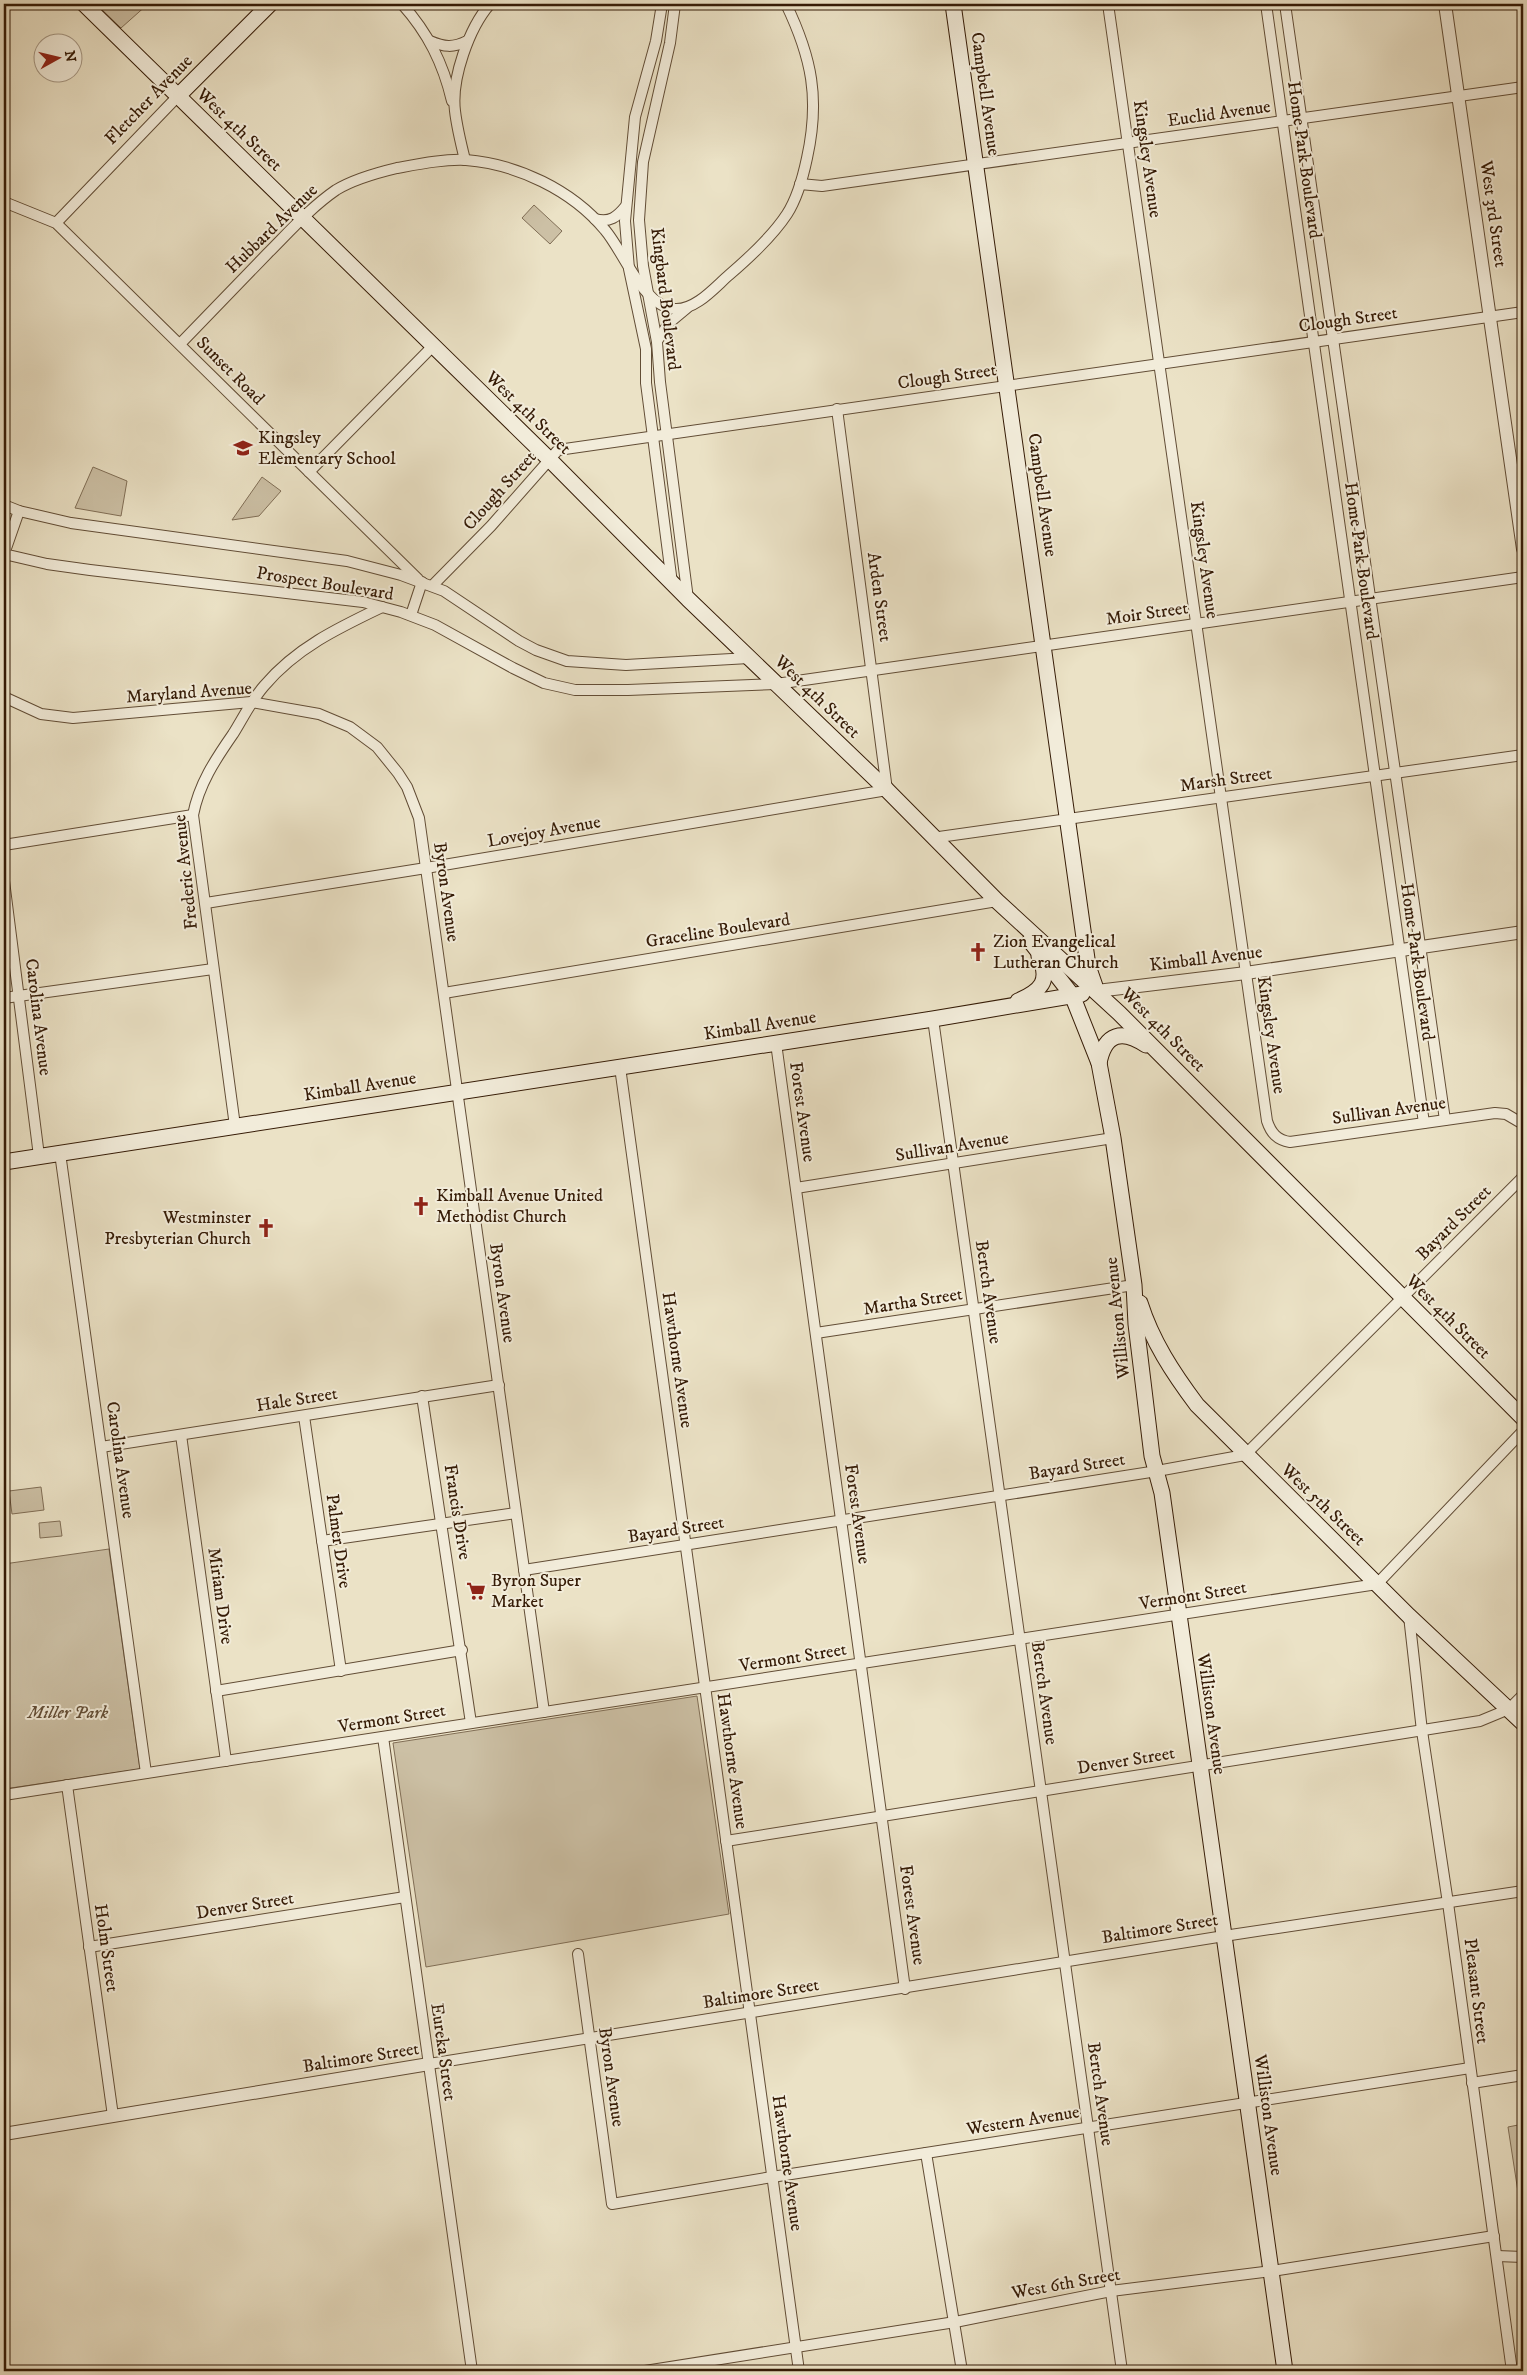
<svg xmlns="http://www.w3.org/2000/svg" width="1527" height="2375" font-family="'IM FELL DW Pica',serif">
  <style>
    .green { fill: #ccc0a5; stroke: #806e56 }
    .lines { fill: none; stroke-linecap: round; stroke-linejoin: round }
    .minor-casing { stroke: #624d36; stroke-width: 12 }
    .tertiary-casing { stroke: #624d36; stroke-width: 14 }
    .secondary-casing { stroke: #351b06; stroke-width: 17 }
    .minor { stroke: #f2ecda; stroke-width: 10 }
    .tertiary { stroke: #f2ecda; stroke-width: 12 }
    .secondary { stroke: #f2ecda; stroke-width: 15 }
    .labels { text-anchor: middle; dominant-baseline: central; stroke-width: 4; stroke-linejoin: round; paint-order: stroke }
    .street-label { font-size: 18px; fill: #351b06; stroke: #f2ecda }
    .poi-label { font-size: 18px; fill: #351b06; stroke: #f2ecda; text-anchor: start }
    .park-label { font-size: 18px; font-style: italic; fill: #624d36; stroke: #f2ecda }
  </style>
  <rect width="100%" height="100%" fill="#ebe2c6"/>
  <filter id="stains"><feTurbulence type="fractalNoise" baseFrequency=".004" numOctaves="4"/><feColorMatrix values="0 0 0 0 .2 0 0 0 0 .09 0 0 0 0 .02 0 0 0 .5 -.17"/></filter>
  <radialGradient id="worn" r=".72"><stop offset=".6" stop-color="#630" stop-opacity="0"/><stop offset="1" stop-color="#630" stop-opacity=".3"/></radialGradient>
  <g class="green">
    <polygon points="96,4 148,4 121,28"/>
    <polygon points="534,205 562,231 550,244 522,218"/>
    <polygon points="93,467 127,481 121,516 75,508"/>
    <polygon points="262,477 281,491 259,516 232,520"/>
    <polygon points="41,1487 44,1510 12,1514 9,1491"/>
    <polygon points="60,1521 62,1536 40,1538 39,1523"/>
    <polygon points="109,1549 140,1769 4,1789 4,1564"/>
    <polygon points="697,1696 729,1914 426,1967 393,1743"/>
    <polygon points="1523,2124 1523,2204 1520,2205 1508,2127"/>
  </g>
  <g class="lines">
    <g class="minor-casing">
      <g id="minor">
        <path d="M402 4C428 33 443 63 452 101"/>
        <polyline points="662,4 656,41 635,117 625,221 629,269 646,349 646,383 672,583"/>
        <polyline points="675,4 670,43 643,162 639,220 643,266 657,342 660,382 688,599"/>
        <path d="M1108 4 1267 1121C1271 1133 1277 1140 1290 1142L1495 1113 1506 1114 1523 1124"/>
        <polyline points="1266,4 1424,1123"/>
        <polyline points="1285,4 1445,1120"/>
        <path d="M430 41C444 47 453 48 467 41"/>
        <path d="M465 160C461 144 457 128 455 111 451 79 469 28 490 4"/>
        <polyline points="800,184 822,186 1523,87"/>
        <polyline points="4,202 56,223 418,579"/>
        <path d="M595 219C610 223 617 217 626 206"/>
        <polyline points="56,223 178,96"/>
        <polyline points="657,341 669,323 687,308"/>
        <path d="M180 344C209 314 238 284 267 254 289 232 310 208 336 190 354 179 376 173 397 168 419 164 443 159 466 160 517 164 572 190 605 230 624 252 643 307 675 309 696 310 715 287 729 275 750 257 772 237 787 214 798 197 803 177 807 158 820 99 812 58 786 4"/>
        <polyline points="309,472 432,347"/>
        <polyline points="4,505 19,511 71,523 347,561 401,575 444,591 519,641 536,650 567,661 626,665 749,658"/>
        <polyline points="19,511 4,554 47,564 90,570 363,602 401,612 435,625 513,668 544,683 575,690 628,690 776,684 1523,577"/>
        <polyline points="433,585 491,526 558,450 1523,312"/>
        <polyline points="411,615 422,582"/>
        <polyline points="4,697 41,714 73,718 251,702 319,714 350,727 377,747 398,773 407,787 419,818 544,1712"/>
        <polyline points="932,838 1523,755"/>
        <polyline points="4,845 193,815"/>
        <polyline points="4,881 39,1156"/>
        <polyline points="206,903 426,868 887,790 837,409"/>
        <polyline points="444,993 997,901"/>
        <polyline points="4,998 213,969"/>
        <polyline points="933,1019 1122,2371"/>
        <polyline points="776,1043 905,1989"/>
        <polyline points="620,1067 799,2371"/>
        <path d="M235 1126 193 815C199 784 215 760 233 734 243 718 251 701 264 686 296 648 338 628 382 607"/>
        <polyline points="60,1153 146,1773"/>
        <polyline points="796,1188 1113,1138"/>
        <polyline points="816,1333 1134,1285"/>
        <polyline points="422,1396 471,1723"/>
        <polyline points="304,1416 341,1671"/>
        <polyline points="181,1435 226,1761"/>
        <polyline points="101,1447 499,1385"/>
        <polyline points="322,1541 516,1513"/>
        <polyline points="524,1570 1157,1471 1245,1455 1523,1177"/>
        <polyline points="1409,1616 1422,1731 1448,1903 1512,2371"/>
        <polyline points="216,1691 462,1650"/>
        <polyline points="383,1737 472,2371"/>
        <polyline points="67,1785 113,2116"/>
        <polyline points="4,1795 1377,1584 1523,1431"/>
        <polyline points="726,1841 1480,1721 1509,1709 1523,1695"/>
        <polyline points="89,1947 405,1897"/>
        <polyline points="578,1954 612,2204 772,2177 1470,2068"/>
        <polyline points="429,2064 1224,1936 1523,1891"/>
        <polyline points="1472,2083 1523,2075"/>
        <polyline points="926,2153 962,2371"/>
        <polyline points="1497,2256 1523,2257"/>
        <polyline points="645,2371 955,2322 1111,2291 1272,2271 1494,2236"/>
      </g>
    </g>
    <g class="tertiary-casing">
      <g id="tertiary">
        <polyline points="1445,4 1523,549"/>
        <polyline points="1097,991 1246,973 1523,932"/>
        <polyline points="4,2134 429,2064"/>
      </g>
    </g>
    <g class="secondary-casing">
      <g id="secondary">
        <polyline points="84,4 550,460 688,599 887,790 997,901 1119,1013 1523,1418"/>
        <polyline points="953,4 1088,966 1096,989"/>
        <polyline points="178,96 270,4"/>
        <polyline points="1030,941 1072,995 1099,1063 1113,1138 1134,1285 1136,1324 1152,1456 1162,1493 1285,2371"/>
        <path d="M1018 1001C1041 991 1051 981 1039 956"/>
        <path d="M1099 1063C1105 1033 1122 1029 1146 1045"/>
        <polyline points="4,1162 933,1019 1082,994"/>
        <path d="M1140 1303C1152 1341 1173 1373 1197 1405L1409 1616 1523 1723"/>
      </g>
    </g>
    <use href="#minor" class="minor"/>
    <use href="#tertiary" class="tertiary"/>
    <use href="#secondary" class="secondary"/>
  </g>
  <defs>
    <g id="school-bare" transform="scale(1.5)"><path d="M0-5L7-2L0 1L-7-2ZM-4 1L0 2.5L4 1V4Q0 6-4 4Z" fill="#8f2418" stroke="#f2ecda" stroke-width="2.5" paint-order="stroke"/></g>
    <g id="church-bare" transform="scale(1.5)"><path d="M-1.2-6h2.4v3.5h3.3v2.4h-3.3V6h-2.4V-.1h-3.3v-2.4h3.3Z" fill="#8f2418" stroke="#f2ecda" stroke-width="2.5" paint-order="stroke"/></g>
    <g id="supermarket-bare" transform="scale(1.5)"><path d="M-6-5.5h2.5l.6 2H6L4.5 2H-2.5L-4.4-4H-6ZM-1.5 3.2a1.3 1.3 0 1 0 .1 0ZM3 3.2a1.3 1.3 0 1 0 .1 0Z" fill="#8f2418" stroke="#f2ecda" stroke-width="2.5" paint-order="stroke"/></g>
  </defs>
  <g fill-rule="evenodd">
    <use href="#school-bare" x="243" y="448"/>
    <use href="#church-bare" x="978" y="952"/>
    <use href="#church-bare" x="421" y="1206"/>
    <use href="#church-bare" x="266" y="1228"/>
    <use href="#supermarket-bare" x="476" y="1591"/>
  </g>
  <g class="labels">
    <g class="street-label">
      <text transform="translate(985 94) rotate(82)">Campbell Avenue</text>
      <text transform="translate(149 100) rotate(-46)">Fletcher Avenue</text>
      <text transform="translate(1219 114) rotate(-8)">Euclid Avenue</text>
      <text transform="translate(239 130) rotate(44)">West 4th Street</text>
      <text transform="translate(1147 159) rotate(82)">Kingsley Avenue</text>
      <text transform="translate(1304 160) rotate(82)">Home Park Boulevard</text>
      <text transform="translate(1493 214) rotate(82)">West 3rd Street</text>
      <text transform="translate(272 229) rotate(-44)">Hubbard Avenue</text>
      <text transform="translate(665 299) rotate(83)">Kingbard Boulevard</text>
      <text transform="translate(1348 320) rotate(-8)">Clough Street</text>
      <text transform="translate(230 371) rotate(45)">Sunset Road</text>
      <text transform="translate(947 377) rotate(-8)">Clough Street</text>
      <text transform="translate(528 413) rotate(44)">West 4th Street</text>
      <text transform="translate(500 491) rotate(-48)">Clough Street</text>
      <text transform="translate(1042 495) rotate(82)">Campbell Avenue</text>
      <text transform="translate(1204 560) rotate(82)">Kingsley Avenue</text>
      <text transform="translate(1361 561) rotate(82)">Home Park Boulevard</text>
      <text transform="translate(325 584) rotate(9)">Prospect Boulevard</text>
      <text transform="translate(879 597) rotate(82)">Arden Street</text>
      <text transform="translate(1147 614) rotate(-8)">Moir Street</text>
      <text transform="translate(189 693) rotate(-4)">Maryland Avenue</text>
      <text transform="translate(817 697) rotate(44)">West 4th Street</text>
      <text transform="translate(1226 780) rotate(-8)">Marsh Street</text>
      <text transform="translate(544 832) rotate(-10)">Lovejoy Avenue</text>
      <text transform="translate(186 872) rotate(-96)">Frederic Avenue</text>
      <text transform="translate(446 892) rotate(82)">Byron Avenue</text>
      <text transform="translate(718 931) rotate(-9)">Graceline Boulevard</text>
      <text transform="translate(1206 959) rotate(-7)">Kimball Avenue</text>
      <text transform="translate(1417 962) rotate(82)">Home Park Boulevard</text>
      <text transform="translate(38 1017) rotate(83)">Carolina Avenue</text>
      <text transform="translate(760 1026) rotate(-9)">Kimball Avenue</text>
      <text transform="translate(1163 1030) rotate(45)">West 4th Street</text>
      <text transform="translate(1271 1035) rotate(82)">Kingsley Avenue</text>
      <text transform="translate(360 1087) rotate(-9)">Kimball Avenue</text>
      <text transform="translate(1389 1111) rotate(-8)">Sullivan Avenue</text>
      <text transform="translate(802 1112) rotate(82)">Forest Avenue</text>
      <text transform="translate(952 1147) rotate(-9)">Sullivan Avenue</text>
      <text transform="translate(1454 1223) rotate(-45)">Bayard Street</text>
      <text transform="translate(988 1292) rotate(82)">Bertch Avenue</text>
      <text transform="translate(502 1293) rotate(82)">Byron Avenue</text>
      <text transform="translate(913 1302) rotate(-9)">Martha Street</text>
      <text transform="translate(1448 1317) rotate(45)">West 4th Street</text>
      <text transform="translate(1118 1318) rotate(-96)">Williston Avenue</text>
      <text transform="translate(677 1360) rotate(82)">Hawthorne Avenue</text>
      <text transform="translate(297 1400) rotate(-9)">Hale Street</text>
      <text transform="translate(120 1460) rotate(82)">Carolina Avenue</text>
      <text transform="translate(1077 1467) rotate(-9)">Bayard Street</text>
      <text transform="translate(1323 1505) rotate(44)">West 5th Street</text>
      <text transform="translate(457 1512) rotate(81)">Francis Drive</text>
      <text transform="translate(857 1514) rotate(82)">Forest Avenue</text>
      <text transform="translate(676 1530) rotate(-9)">Bayard Street</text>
      <text transform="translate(338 1541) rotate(82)">Palmer Drive</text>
      <text transform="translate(220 1596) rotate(82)">Miriam Drive</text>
      <text transform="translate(1193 1596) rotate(-9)">Vermont Street</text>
      <text transform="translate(793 1658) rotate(-9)">Vermont Street</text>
      <text transform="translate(1044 1693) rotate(82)">Bertch Avenue</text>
      <text transform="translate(1211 1714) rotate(82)">Williston Avenue</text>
      <text transform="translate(392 1719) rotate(-9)">Vermont Street</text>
      <text transform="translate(732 1761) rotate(82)">Hawthorne Avenue</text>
      <text transform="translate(1126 1761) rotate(-9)">Denver Street</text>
      <text transform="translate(245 1906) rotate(-9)">Denver Street</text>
      <text transform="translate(912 1915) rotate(82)">Forest Avenue</text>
      <text transform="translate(1160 1929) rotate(-9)">Baltimore Street</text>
      <text transform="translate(106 1948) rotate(82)">Holm Street</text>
      <text transform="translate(1476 1991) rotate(83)">Pleasant Street</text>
      <text transform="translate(761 1994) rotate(-9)">Baltimore Street</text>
      <text transform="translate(443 2052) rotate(82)">Eureka Street</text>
      <text transform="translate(361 2058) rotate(-9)">Baltimore Street</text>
      <text transform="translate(611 2077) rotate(82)">Byron Avenue</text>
      <text transform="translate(1100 2094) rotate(82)">Bertch Avenue</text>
      <text transform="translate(1268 2115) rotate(82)">Williston Avenue</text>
      <text transform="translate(1023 2121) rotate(-9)">Western Avenue</text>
      <text transform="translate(787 2163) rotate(82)">Hawthorne Avenue</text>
      <text transform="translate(1066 2284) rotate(-10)">West 6th Street</text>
    </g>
    <g class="poi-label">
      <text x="258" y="438">Kingsley<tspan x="258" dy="21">Elementary School</tspan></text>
      <text x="993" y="942">Zion Evangelical<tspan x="993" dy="21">Lutheran Church</tspan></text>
      <text x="436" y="1196">Kimball Avenue United<tspan x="436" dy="21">Methodist Church</tspan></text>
      <text x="251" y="1218" text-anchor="end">Westminster<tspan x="251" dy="21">Presbyterian Church</tspan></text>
      <text x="491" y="1581">Byron Super<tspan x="491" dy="21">Market</tspan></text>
    </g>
    <g class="park-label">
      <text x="68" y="1713">Miller Park</text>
    </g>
  </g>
  <rect width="1527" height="2375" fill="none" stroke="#ebe2c6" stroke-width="20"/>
  <rect x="5" y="5" width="1517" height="2365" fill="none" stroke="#351b06" stroke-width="2.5"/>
  <rect x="10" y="10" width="1507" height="2355" fill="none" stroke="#351b06"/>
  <g transform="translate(58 58) rotate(82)"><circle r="24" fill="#f2ecda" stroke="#a69885"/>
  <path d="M0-4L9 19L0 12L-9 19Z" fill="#8f2418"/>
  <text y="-8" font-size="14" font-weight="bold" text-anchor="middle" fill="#351b06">N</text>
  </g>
  <rect width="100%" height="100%" filter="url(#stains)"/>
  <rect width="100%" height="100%" fill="url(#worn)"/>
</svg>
